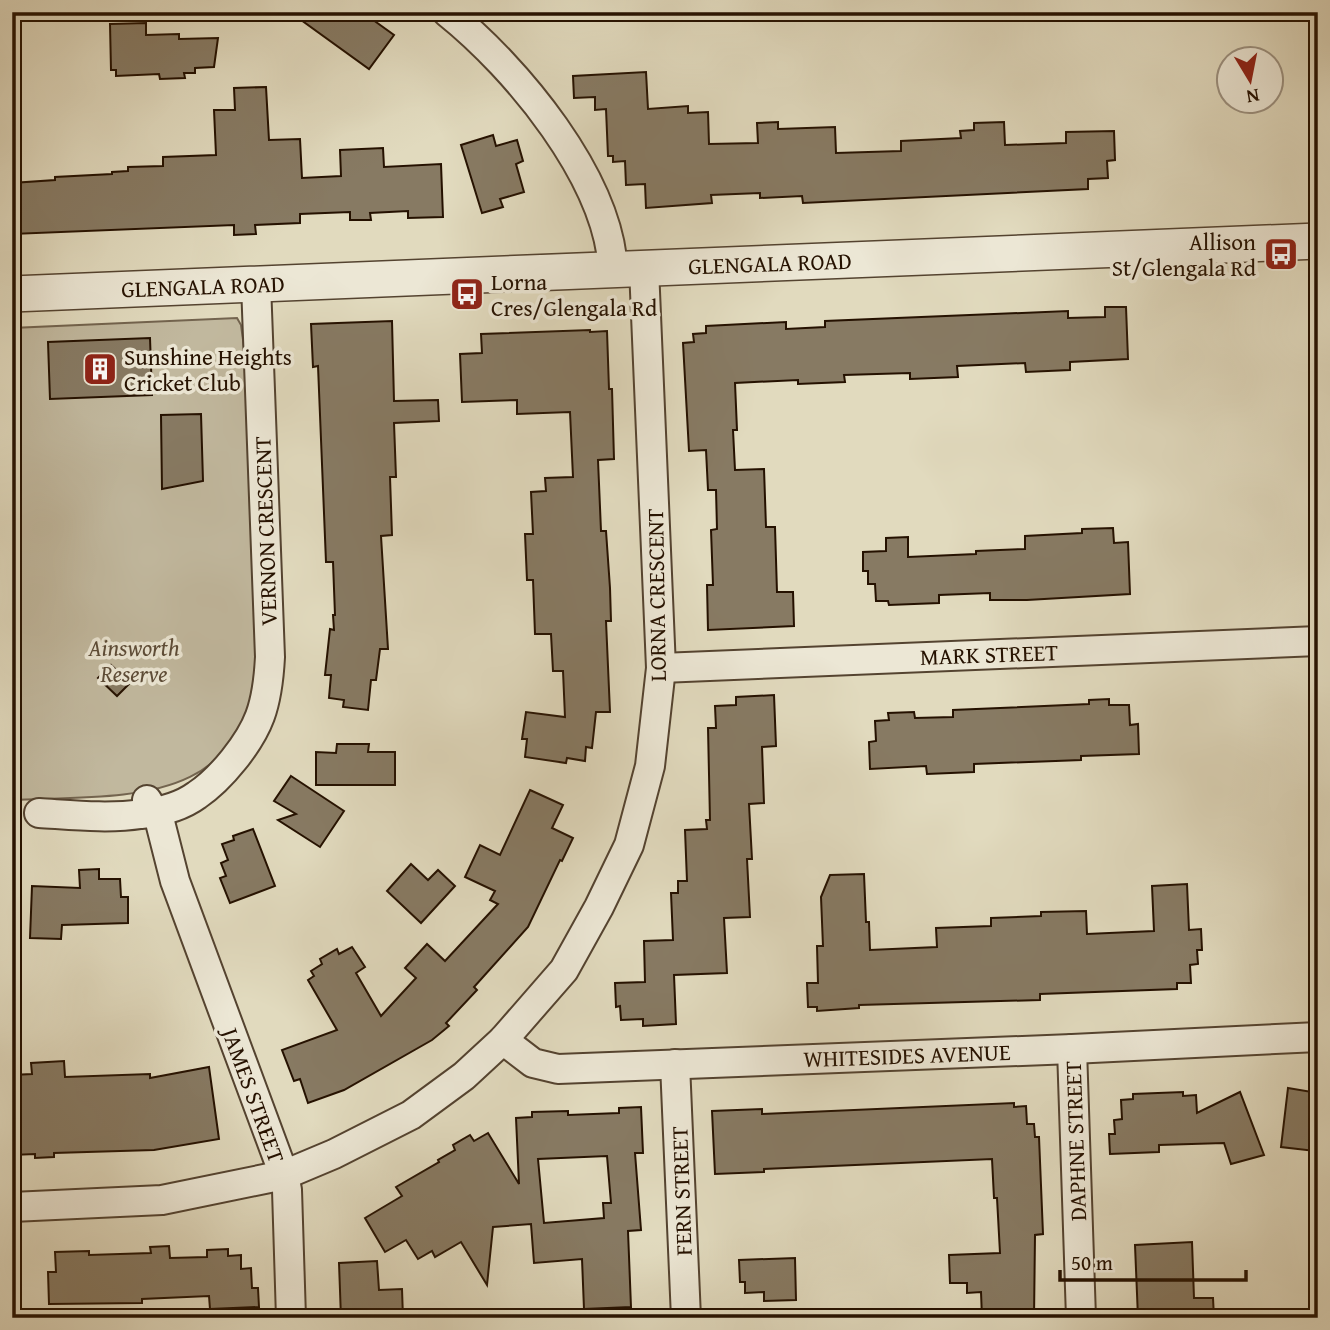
<svg xmlns="http://www.w3.org/2000/svg" width="1330" height="1330" font-family="'Gentium Book Plus',serif">
  <style>
    .green { fill: #c1b89e; stroke: #73644f; stroke-width: 2 }
    .building { fill: #877a63; stroke: #251100; stroke-width: 2; fill-rule: evenodd }
    .lines { fill: none; stroke-linecap: round; stroke-linejoin: round }
    .minor-casing { stroke: #544330; stroke-width: 32 }
    .tertiary-casing { stroke: #544330; stroke-width: 38 }
    .minor { stroke: #ece7d5; stroke-width: 28 }
    .tertiary { stroke: #ece7d5; stroke-width: 35 }
    .labels { text-anchor: middle; dominant-baseline: central; stroke-width: 7; stroke-linejoin: round; paint-order: stroke }
    .poi-label { font-size: 23px; fill: #251100; stroke: #ece7d5; text-anchor: start }
    .street-label { font-size: 23px; fill: #251100; stroke: #ece7d5 }
    .park-label { font-size: 23px; font-style: italic; fill: #5c4b37; stroke: #ece7d5 }
  </style>
  <rect width="100%" height="100%" fill="#e1dabe"/>
  <filter id="stains"><feTurbulence type="fractalNoise" baseFrequency=".00286" numOctaves="4"/><feColorMatrix values="0 0 0 0 .2 0 0 0 0 .09 0 0 0 0 .02 0 0 0 .5 -.17"/></filter>
  <radialGradient id="worn" r=".72"><stop offset=".6" stop-color="#630" stop-opacity="0"/><stop offset="1" stop-color="#630" stop-opacity=".3"/></radialGradient>
  <path class="green" d="M237 318 241 325 244 347 257 649C252 808 132 795 12 800V328Z"/>
  <g class="building">
    <polygon points="290,12 362,12 394,35 369,69"/>
    <polygon points="146,23 146,35 179,34 179,39 218,38 214,67 195,68 195,73 184,73 185,78 160,79 159,74 116,76 116,70 111,70 110,24"/>
    <polygon points="646,72 648,109 688,106 688,113 708,112 709,144 758,143 757,123 778,122 778,129 835,127 836,153 901,151 901,141 961,138 960,131 974,130 974,123 1004,122 1005,145 1066,143 1066,132 1114,131 1115,160 1107,161 1108,178 1088,179 1088,189 803,203 802,196 760,198 760,193 711,195 712,203 646,208 645,184 626,185 625,161 613,162 613,156 608,156 606,109 595,110 595,97 574,98 573,76"/>
    <polygon points="266,87 269,140 300,139 302,178 341,176 340,150 383,148 384,167 441,164 443,217 408,218 408,211 370,213 371,220 350,220 350,212 300,214 300,223 255,225 256,234 234,235 234,225 12,234 12,183 55,180 55,177 112,174 112,172 128,171 128,167 163,166 163,157 216,155 214,110 235,110 234,88"/>
    <polygon points="493,135 496,146 517,140 523,161 516,164 524,192 500,199 503,207 482,213 461,145"/>
    <polygon points="1105,307 1126,307 1128,359 1070,362 1070,370 1026,372 1025,363 957,366 958,377 910,379 910,373 844,375 845,382 798,384 798,380 735,383 737,430 733,430 735,470 764,469 766,527 775,527 777,592 793,592 794,626 708,630 707,585 713,585 711,530 717,529 716,490 708,490 706,450 689,451 683,343 694,342 693,334 706,333 706,326 786,322 786,329 825,327 825,321 1068,311 1068,318 1105,317"/>
    <polygon points="392,321 394,401 438,400 439,421 394,423 396,477 390,477 392,535 381,536 388,649 380,649 376,680 371,680 368,710 343,707 344,700 329,698 331,675 325,675 330,629 334,630 333,615 335,615 333,562 326,562 318,366 313,367 311,324"/>
    <polygon points="590,330 590,332 607,331 609,389 612,389 614,459 598,460 601,531 606,531 610,588 611,621 606,621 610,712 596,712 592,748 586,747 585,761 567,758 566,763 525,757 527,739 522,739 526,712 565,717 563,671 553,671 551,634 535,634 533,580 527,580 525,534 533,534 531,492 546,491 545,478 573,477 570,412 517,414 517,400 462,402 460,354 482,353 481,334"/>
    <polygon points="150,338 152,395 50,399 48,342"/>
    <polygon points="201,414 203,481 162,489 161,415"/>
    <polygon points="1113,528 1114,543 1128,542 1130,594 1027,600 990,600 990,593 939,595 939,603 889,605 888,601 876,601 875,584 868,584 868,571 863,571 863,552 886,551 886,538 908,537 908,557 976,554 976,551 1025,549 1025,536 1082,533 1082,529"/>
    <polygon points="111,665 130,683 117,696 98,678"/>
    <polygon points="774,695 776,746 762,747 764,803 749,804 752,859 747,859 750,917 724,918 727,973 674,975 676,1024 643,1026 643,1019 621,1020 620,1006 616,1007 615,983 645,982 644,941 673,940 671,893 678,893 678,881 687,881 685,830 707,829 706,820 710,820 708,728 716,728 715,706 736,705 736,697"/>
    <polygon points="1109,699 1109,705 1129,705 1130,725 1138,724 1139,754 1081,756 1081,760 974,764 974,772 927,774 926,766 870,769 869,742 876,741 875,721 889,720 888,713 914,712 915,718 953,717 953,710 1089,704 1089,700"/>
    <polygon points="337,744 369,744 368,752 395,752 395,785 316,785 316,752 336,753"/>
    <polygon points="291,776 344,811 320,847 278,820 296,814 274,801"/>
    <polygon points="530,790 563,805 552,828 573,838 562,861 560,860 528,927 474,987 477,990 446,1023 449,1026 432,1040 344,1090 308,1103 300,1079 294,1081 282,1050 337,1030 308,980 314,976 311,971 322,964 320,959 337,949 339,954 352,947 365,967 356,973 381,1016 416,978 405,968 427,944 445,961 498,904 490,900 495,891 465,877 480,845 500,855"/>
    <polygon points="253,829 275,886 230,903 220,878 226,876 221,863 228,860 222,844 234,840 233,836"/>
    <polygon points="411,864 428,880 438,870 455,886 421,923 387,891"/>
    <polygon points="99,869 99,879 120,879 121,897 128,897 128,923 62,925 61,939 30,938 32,886 80,888 79,870"/>
    <polygon points="864,874 866,922 869,922 870,950 937,947 936,928 991,926 991,918 1041,916 1041,912 1086,911 1087,934 1154,931 1152,886 1187,884 1189,930 1201,929 1202,950 1197,950 1198,964 1190,965 1191,983 1177,983 1177,989 1040,994 1040,1000 859,1005 859,1008 817,1011 817,1007 808,1007 807,983 818,983 817,946 823,946 821,897 830,875"/>
    <polygon points="64,1061 65,1077 150,1074 150,1078 209,1067 219,1139 154,1150 54,1153 54,1157 35,1158 35,1154 12,1155 12,1075 32,1074 31,1063"/>
    <polygon points="1288,1088 1318,1093 1318,1142 1315,1151 1281,1147"/>
    <polygon points="1183,1092 1183,1096 1196,1095 1197,1113 1240,1092 1264,1155 1231,1164 1224,1143 1159,1145 1159,1152 1110,1154 1109,1134 1115,1134 1114,1120 1122,1119 1121,1100 1133,1099 1133,1094"/>
    <polygon points="1014,1103 1014,1107 1026,1106 1027,1124 1034,1124 1035,1137 1039,1137 1043,1234 1035,1235 1034,1318 982,1318 981,1292 967,1293 967,1283 950,1283 949,1255 1000,1253 997,1198 994,1198 992,1159 764,1169 764,1172 715,1174 712,1111 762,1109 762,1114"/>
    <path d="M641 1107 643 1153H635L641 1230 628 1231 631 1307 584 1309 582 1259 534 1263 531 1224 493 1227 487 1285 461 1242 435 1257 432 1251 418 1259 406 1240 385 1252 365 1218 402 1196 396 1187 439 1162 438 1160 455 1150 453 1145 470 1135 474 1141 488 1133 519 1184 516 1118 532 1117V1112L568 1111V1115L619 1113V1108ZM607 1156 611 1203H603L604 1218 544 1223 538 1159Z"/>
    <polygon points="1192,1242 1194,1298 1213,1298 1214,1318 1138,1318 1135,1245"/>
    <polygon points="169,1246 170,1258 207,1257 207,1250 228,1249 228,1256 241,1255 241,1269 251,1268 252,1288 258,1288 259,1307 210,1309 209,1296 142,1299 142,1303 49,1304 48,1272 56,1272 55,1252 89,1251 89,1255 151,1253 150,1247"/>
    <polygon points="795,1258 796,1300 764,1301 764,1292 745,1293 745,1282 740,1282 739,1260"/>
    <polygon points="377,1261 379,1290 402,1289 403,1318 341,1318 339,1263"/>
  </g>
  <g class="lines">
    <g class="minor-casing">
      <g id="minor">
        <path d="M447 12C517 68 608 178 613 269"/>
        <polyline points="661,668 1318,641"/>
        <polyline points="147,800 160,822 175,881 284,1175 287,1190 291,1318"/>
        <path d="M39 813C72 815 108 819 141 814 160 812 182 806 197 795 221 779 250 743 260 716 267 697 269 676 270 657L256 284"/>
        <polyline points="503,1040 533,1063 558,1069 1072,1049 1318,1037"/>
        <polyline points="1072,1049 1081,1318"/>
        <polyline points="675,1064 686,1318"/>
        <polyline points="12,1207 162,1200 284,1175 334,1154 411,1115 464,1076 503,1040 564,970 599,907 629,845 650,766 661,668 644,268"/>
      </g>
    </g>
    <g class="tertiary-casing">
      <polyline id="tertiary" points="12,294 1318,241"/>
    </g>
    <use href="#minor" class="minor"/>
    <use href="#tertiary" class="tertiary"/>
  </g>
  <defs>
    <g id="bus-square" transform="scale(1.75)"><rect x="-9" y="-9" width="18" height="18" rx="4" fill="#8f2418" stroke="#ece7d5"/><path d="M-5-6H5V4H4V6H2V4H-2V6H-4V4H-5ZM-3.5-4V0h7V-4ZM-3.5 1.2v1.5H-2V1.2ZM2 1.2v1.5H3.5V1.2Z" fill="#fff"/></g>
    <g id="building-square" transform="scale(1.75)"><rect x="-9" y="-9" width="18" height="18" rx="4" fill="#8f2418" stroke="#ece7d5"/><path d="M-4-6H4V6H1V3H-1V6H-4ZM-2.5-4.3h1.7v1.8h-1.7ZM.8-4.3h1.7v1.8H.8ZM-2.5-1h1.7V.8h-1.7ZM.8-1h1.7V.8H.8Z" fill="#fff"/></g>
  </defs>
  <g fill-rule="evenodd">
    <use href="#bus-square" x="1281" y="254"/>
    <use href="#bus-square" x="467" y="294"/>
    <use href="#building-square" x="100" y="369"/>
  </g>
  <g class="labels">
    <g class="poi-label">
      <text x="1256" y="241" text-anchor="end">Allison<tspan x="1256" dy="26">St/Glengala Rd</tspan></text>
      <text x="491" y="281">Lorna<tspan x="491" dy="26">Cres/Glengala Rd</tspan></text>
      <text x="124" y="356">Sunshine Heights<tspan x="124" dy="26">Cricket Club</tspan></text>
    </g>
    <g class="street-label">
      <text transform="translate(770 263) rotate(-2)">GLENGALA ROAD</text>
      <text transform="translate(203 286) rotate(-2)">GLENGALA ROAD</text>
      <text transform="translate(265 531) rotate(-92)">VERNON CRESCENT</text>
      <text transform="translate(656 595) rotate(-91)">LORNA CRESCENT</text>
      <text transform="translate(989 654) rotate(-2)">MARK STREET</text>
      <text transform="translate(907 1055) rotate(-2)">WHITESIDES AVENUE</text>
      <text transform="translate(254 1095) rotate(70)">JAMES STREET</text>
      <text transform="translate(1075 1141) rotate(-92)">DAPHNE STREET</text>
      <text transform="translate(681 1191) rotate(-92)">FERN STREET</text>
    </g>
    <g class="park-label">
      <text x="134" y="647">Ainsworth<tspan x="134" dy="26">Reserve</tspan></text>
    </g>
  </g>
  <rect width="1330" height="1330" fill="none" stroke="#e1dabe" stroke-width="42"/>
  <rect x="14" y="14" width="1302" height="1302" fill="none" stroke="#251100" stroke-width="3.5"/>
  <rect x="21" y="21" width="1288" height="1288" fill="none" stroke="#251100" stroke-width="2"/>
  <g transform="translate(1250 80) rotate(170)"><circle r="33" fill="#ece7d5" stroke="#9c9180" stroke-width="2"/>
  <path d="M0-5L12 26L0 18L-12 26Z" fill="#8f2418"/>
  <text y="-10" font-size="19" font-weight="bold" text-anchor="middle" fill="#251100">N</text>
  </g>
  <path d="M1060 1270v10h186v-10" fill="none" stroke="#251100" stroke-width="3.5"/>
  <text x="1071" y="1270" font-size="21" fill="#251100" stroke="#ece7d5" stroke-width="5" paint-order="stroke">50 m</text>
  <rect width="100%" height="100%" filter="url(#stains)"/>
  <rect width="100%" height="100%" fill="url(#worn)"/>
</svg>
